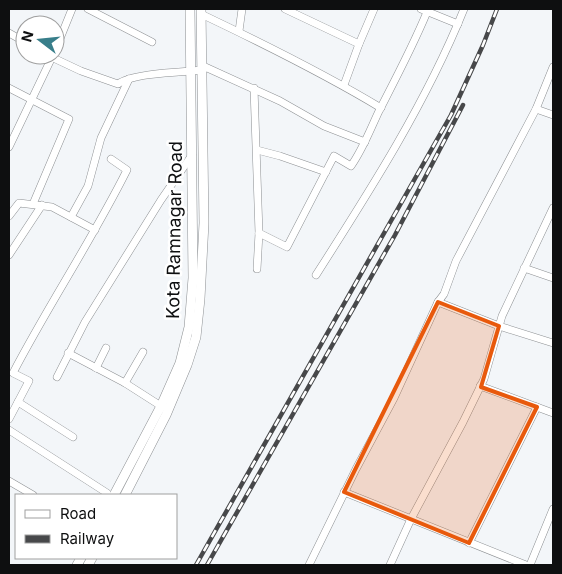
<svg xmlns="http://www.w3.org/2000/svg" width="562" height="574" font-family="Inter,sans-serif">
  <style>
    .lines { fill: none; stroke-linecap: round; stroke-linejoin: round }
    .minor-casing { stroke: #8d9093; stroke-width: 8 }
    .tertiary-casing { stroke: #8d9093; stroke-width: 10 }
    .minor { stroke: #fff; stroke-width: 7 }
    .tertiary { stroke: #fff; stroke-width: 9 }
    .rail-casing { stroke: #47484a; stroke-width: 4.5 }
    .rail { stroke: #fff; stroke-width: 2.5; stroke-dasharray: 8; stroke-linecap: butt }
    .marked { fill: #e8590c; fill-opacity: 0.2; stroke: #e8590c; stroke-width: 4; stroke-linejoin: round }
    .labels { text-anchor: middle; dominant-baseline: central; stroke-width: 5; stroke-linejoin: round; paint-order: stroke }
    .street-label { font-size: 18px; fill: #0e0f10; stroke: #fff }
  </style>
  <rect width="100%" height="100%" fill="#f3f6f9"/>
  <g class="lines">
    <g class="minor-casing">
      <g id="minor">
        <polyline points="88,9 152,42"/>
        <polyline points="285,9 359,44 344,85"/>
        <polyline points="421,9 458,24"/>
        <path d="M201 14C262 43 323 73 381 108"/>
        <polyline points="239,31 242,9"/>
        <polyline points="9,33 25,42"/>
        <polyline points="359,44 374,9"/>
        <polyline points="55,51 72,9"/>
        <path d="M47 55 81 71 118 84C132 73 183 72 203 70"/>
        <polyline points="203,66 280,101 324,126 365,142"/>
        <polyline points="553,67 536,109 456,261 444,294 438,302 499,326 553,343"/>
        <polyline points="9,88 69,119 33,204"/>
        <polyline points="254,88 259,233 257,269"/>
        <polyline points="536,109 553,115"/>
        <polyline points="9,147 53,55"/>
        <polyline points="257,150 280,156 326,172"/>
        <polyline points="9,216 19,203 52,207 95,230"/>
        <polyline points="71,217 88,186 101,138 129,79"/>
        <path d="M259 233 287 247 334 156 351 166C363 149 370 130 379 111 396 78 413 46 427 12"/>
        <polyline points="9,255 42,205"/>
        <polyline points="524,268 553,278"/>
        <path d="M316 275C371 189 426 103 464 9"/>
        <polyline points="68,353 125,383 161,406"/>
        <polyline points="96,368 106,348"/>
        <polyline points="57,377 85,322 161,200 192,155"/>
        <polyline points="125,383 143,352"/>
        <polyline points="480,386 553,413"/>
        <polyline points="18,402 73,437"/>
        <path d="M9 419 29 381 13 373C49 304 92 240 127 170L111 159"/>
        <polyline points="9,430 107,493"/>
        <polyline points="9,481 33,495"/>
        <polyline points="344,492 526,565"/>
        <polyline points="469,543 537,407"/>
        <polyline points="309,565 356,469 394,398 438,302"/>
        <polyline points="390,565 411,519 463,422 484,379 502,316 553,208"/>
        <polyline points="530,565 553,509"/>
      </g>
    </g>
    <g class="tertiary-casing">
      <g id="tertiary">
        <polyline points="114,495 161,406 180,363 189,327 193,278 190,9"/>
        <polyline points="125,495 166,415 187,365 196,337 200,299 204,223 201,9"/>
        <polyline points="77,565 81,558"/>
        <polyline points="88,565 92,558"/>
      </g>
    </g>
    <use href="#minor" class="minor"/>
    <use href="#tertiary" class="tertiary"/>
    <g class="rail-casing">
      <g id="rail">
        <polyline points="196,565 451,115 483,45 497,9"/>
        <polyline points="207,565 395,235 463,105"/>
      </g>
    </g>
    <use href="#rail" class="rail"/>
  </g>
  <path class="marked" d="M438 302 499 326 481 387 537 407 469 543 344 492Z"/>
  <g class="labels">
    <g class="street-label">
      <text transform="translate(174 230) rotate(-89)">Kota Ramnagar Road</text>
    </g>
  </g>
  <rect width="562" height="574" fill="none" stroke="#0e0f10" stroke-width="20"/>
  <rect x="15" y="494" width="162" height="65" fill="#ffffff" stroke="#9f9f9f"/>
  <rect x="25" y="510" width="25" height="8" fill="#ffffff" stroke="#9f9f9f"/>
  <text x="60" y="519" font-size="15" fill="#0e0f10">Road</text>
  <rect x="25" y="535" width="25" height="8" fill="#47484a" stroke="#9f9f9f"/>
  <text x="60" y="544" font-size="15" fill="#0e0f10">Railway</text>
  <g transform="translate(40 40) rotate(286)"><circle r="24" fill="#ffffff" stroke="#9f9f9f"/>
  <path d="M0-4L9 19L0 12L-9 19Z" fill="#387e8a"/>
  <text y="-8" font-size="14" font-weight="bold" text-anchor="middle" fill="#0e0f10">N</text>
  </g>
</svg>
